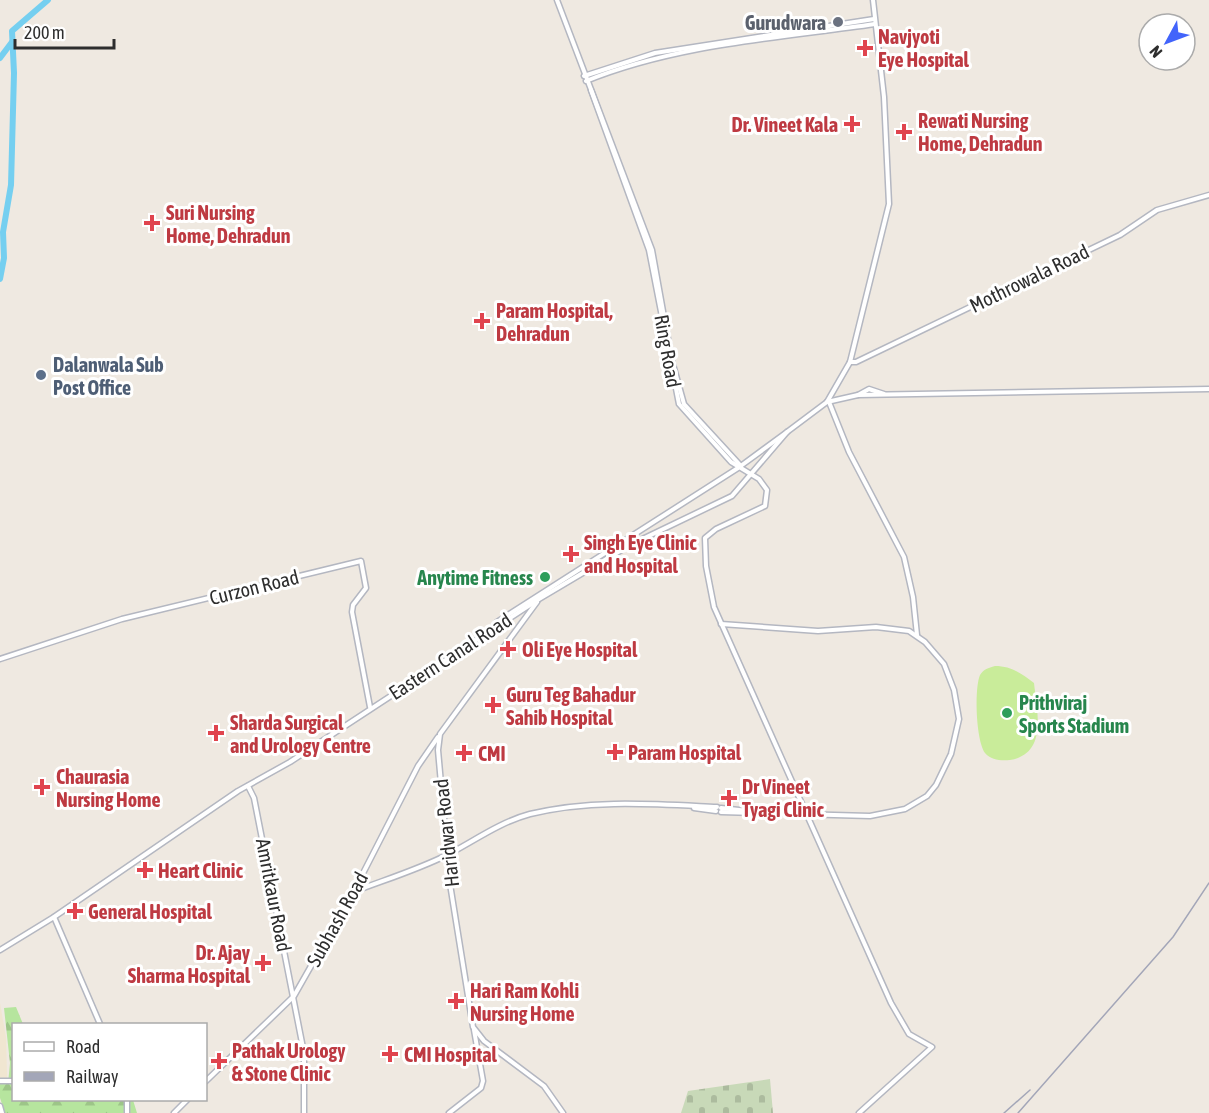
<svg xmlns="http://www.w3.org/2000/svg" width="1209" height="1113" font-family="'Asap Condensed',sans-serif">
  <style>
    .education { fill: #f0e6d1 }
    .forest { fill: url(#forest-firs) }
    .cemetery { fill: url(#cemetery-stones) }
    .pitch { fill: #c9ec9a }
    .lines { fill: none; stroke-linecap: round; stroke-linejoin: round }
    .river { stroke: #75cff0; stroke-width: 6 }
    .secondary-casing { stroke: #b4b7c1; stroke-width: 7 }
    .secondary { stroke: #fff; stroke-width: 4 }
    .rail { stroke: #a3a6b8; stroke-width: 1.5 }
    .worship-dot { fill: #6b7280; stroke: #fff; stroke-width: 2 }
    .health-dot { fill: #e0444e; stroke: #fff; stroke-width: 2 }
    .service-dot { fill: #5c6f8a; stroke: #fff; stroke-width: 2 }
    .leisure-dot { fill: #2e9e5b; stroke: #fff; stroke-width: 2 }
    .labels { text-anchor: middle; dominant-baseline: central; stroke-width: 6; stroke-linejoin: round; paint-order: stroke }
    .worship-label { font-size: 20px; font-weight: bold; fill: #5b616d; stroke: #fff; text-anchor: end }
    .health-label { font-size: 20px; font-weight: bold; fill: #be3a42; stroke: #fff; text-anchor: start }
    .street-label { font-size: 20px; fill: #2e2e2e; stroke: #fff }
    .service-label { font-size: 20px; font-weight: bold; fill: #4e5e75; stroke: #fff; text-anchor: start }
    .leisure-label { font-size: 20px; font-weight: bold; fill: #27864d; stroke: #fff; text-anchor: end }
  </style>
  <defs>
    <pattern id="forest-firs" width="22" height="20" patternUnits="userSpaceOnUse" patternTransform="scale(1.5)"><rect width="22" height="20" fill="#b6e59e"/><path d="M5 1l3.5 6h-7zM16 11l3.5 6h-7z" fill="#9dc588"/></pattern>
    <pattern id="cemetery-stones" width="16" height="16" patternUnits="userSpaceOnUse" patternTransform="scale(1.5)"><rect width="16" height="16" fill="#c8d9b8"/><path d="M2 7V4a2 2 0 0 1 4 0v3zM10 15v-3a2 2 0 0 1 4 0v3z" fill="#acbb9e"/></pattern>
  </defs>
  <rect width="100%" height="100%" fill="#efe9e1"/>
  <polygon class="education" points="0,1003 6,1037 7,1074 7,1078 0,1078"/>
  <polygon class="forest" points="16,1007 23,1024 14,1024 14,1100 133,1100 137,1113 5,1113 0,1098 0,1084 8,1084 10,1063 4,1008"/>
  <polygon class="cemetery" points="770,1079 773,1113 681,1113 688,1091"/>
  <path class="pitch" d="M995 666C1011 666 1021 673 1034 683 1037 711 1048 754 1010 760 1001 761 991 760 985 753 976 741 974 689 980 675 984 669 988 668 995 666Z"/>
  <g class="lines">
    <g class="river">
      <polyline points="0,58 12,42"/>
      <polyline points="0,279 4,258 3,232 11,185 14,73 12,31 48,0"/>
    </g>
    <g class="secondary-casing">
      <g id="secondary">
        <polyline points="557,0 652,250 672,361 684,404 741,466"/>
        <polyline points="584,76 655,53 874,19"/>
        <path d="M586 81C677 44 779 38 875 24"/>
        <polyline points="591,90 649,250 679,404 731,462 759,479 767,490 765,506 716,529 705,538 706,566 714,607 891,1003 909,1034 932,1047 859,1113"/>
        <polyline points="850,362 856,362 1120,235 1157,210 1209,195"/>
        <polyline points="858,395 1209,389"/>
        <polyline points="827,402 858,395 869,389 884,394"/>
        <polyline points="829,402 849,452 904,557 913,597 917,635"/>
        <polyline points="537,602 440,734 438,750 450,884 473,1027 484,1041 544,1086 563,1113"/>
        <polyline points="492,628 497,622 738,468 787,432 827,402 850,362 889,204 884,97 873,0"/>
        <polyline points="0,659 122,619 361,561 366,588 353,605 352,612 370,707"/>
        <polyline points="248,786 254,798 304,1053 304,1113"/>
        <polyline points="694,808 716,811"/>
        <polyline points="721,808 748,811"/>
        <polyline points="721,812 870,816 905,809 927,796 936,785 951,754 959,719 954,690 944,664 925,642 909,631 876,627 818,631 721,624"/>
        <path d="M353 892C384 880 417 870 447 855 474 841 500 822 530 814 591 799 654 804 717 807"/>
        <polyline points="54,917 100,1024"/>
        <polyline points="0,950 54,917 238,791 290,762 539,599 630,545 732,496 787,432"/>
        <polyline points="0,1081 14,1081"/>
        <polyline points="206,1081 294,996 357,885 418,766 438,737"/>
        <polyline points="127,1100 127,1113"/>
        <polyline points="0,1106 2,1113"/>
        <polyline points="174,1113 187,1100"/>
        <polyline points="449,1113 481,1088 483,1081 474,1030"/>
      </g>
    </g>
    <use href="#secondary" class="secondary"/>
    <g class="rail">
      <polyline points="1004,1113 1030,1090"/>
      <polyline points="1018,1113 1173,937 1209,883"/>
    </g>
  </g>
  <circle class="worship-dot" cx="838" cy="22" r="6"/>
  <g class="health-dot">
    <path d="M862 39h6v6h6v6h-6v6h-6v-6h-6v-6h6z"/>
    <path d="M849 115h6v6h6v6h-6v6h-6v-6h-6v-6h6z"/>
    <path d="M901 123h6v6h6v6h-6v6h-6v-6h-6v-6h6z"/>
    <path d="M149 214h6v6h6v6h-6v6h-6v-6h-6v-6h6z"/>
    <path d="M479 312h6v6h6v6h-6v6h-6v-6h-6v-6h6z"/>
    <path d="M568 545h6v6h6v6h-6v6h-6v-6h-6v-6h6z"/>
    <path d="M505 640h6v6h6v6h-6v6h-6v-6h-6v-6h6z"/>
    <path d="M490 696h6v6h6v6h-6v6h-6v-6h-6v-6h6z"/>
    <path d="M213 724h6v6h6v6h-6v6h-6v-6h-6v-6h6z"/>
    <path d="M612 743h6v6h6v6h-6v6h-6v-6h-6v-6h6z"/>
    <path d="M461 744h6v6h6v6h-6v6h-6v-6h-6v-6h6z"/>
    <path d="M39 778h6v6h6v6h-6v6h-6v-6h-6v-6h6z"/>
    <path d="M726 789h6v6h6v6h-6v6h-6v-6h-6v-6h6z"/>
    <path d="M142 861h6v6h6v6h-6v6h-6v-6h-6v-6h6z"/>
    <path d="M72 902h6v6h6v6h-6v6h-6v-6h-6v-6h6z"/>
    <path d="M260 954h6v6h6v6h-6v6h-6v-6h-6v-6h6z"/>
    <path d="M453 992h6v6h6v6h-6v6h-6v-6h-6v-6h6z"/>
    <path d="M387 1045h6v6h6v6h-6v6h-6v-6h-6v-6h6z"/>
    <path d="M216 1052h6v6h6v6h-6v6h-6v-6h-6v-6h6z"/>
  </g>
  <circle class="service-dot" cx="41" cy="375" r="6"/>
  <g class="leisure-dot">
    <circle cx="545" cy="577" r="6"/>
    <circle cx="1007" cy="713" r="6"/>
  </g>
  <g class="labels">
    <g class="worship-label">
      <text x="826" y="22">Gurudwara</text>
    </g>
    <g class="health-label">
      <text x="878" y="36">Navjyoti<tspan x="878" dy="23">Eye Hospital</tspan></text>
      <text x="918" y="120">Rewati Nursing<tspan x="918" dy="23">Home, Dehradun</tspan></text>
      <text x="838" y="124" text-anchor="end">Dr. Vineet Kala</text>
      <text x="166" y="212">Suri Nursing<tspan x="166" dy="23">Home, Dehradun</tspan></text>
      <text x="496" y="310">Param Hospital,<tspan x="496" dy="23">Dehradun</tspan></text>
      <text x="584" y="542">Singh Eye Clinic<tspan x="584" dy="23">and Hospital</tspan></text>
      <text x="522" y="649">Oli Eye Hospital</text>
      <text x="506" y="694">Guru Teg Bahadur<tspan x="506" dy="23">Sahib Hospital</tspan></text>
      <text x="230" y="722">Sharda Surgical<tspan x="230" dy="23">and Urology Centre</tspan></text>
      <text x="628" y="752">Param Hospital</text>
      <text x="478" y="753">CMI</text>
      <text x="56" y="776">Chaurasia<tspan x="56" dy="23">Nursing Home</tspan></text>
      <text x="742" y="786">Dr Vineet<tspan x="742" dy="23">Tyagi Clinic</tspan></text>
      <text x="158" y="870">Heart Clinic</text>
      <text x="88" y="911">General Hospital</text>
      <text x="250" y="952" text-anchor="end">Dr. Ajay<tspan x="250" dy="23">Sharma Hospital</tspan></text>
      <text x="470" y="990">Hari Ram Kohli<tspan x="470" dy="23">Nursing Home</tspan></text>
      <text x="232" y="1050">Pathak Urology<tspan x="232" dy="23">&amp; Stone Clinic</tspan></text>
      <text x="404" y="1054">CMI Hospital</text>
    </g>
    <g class="street-label">
      <text transform="translate(1029 278) rotate(-26)">Mothrowala Road</text>
      <text transform="translate(668 351) rotate(80)">Ring Road</text>
      <text transform="translate(254 587) rotate(-14)">Curzon Road</text>
      <text transform="translate(450 656) rotate(-33)">Eastern Canal Road</text>
      <text transform="translate(446 833) rotate(-96)">Haridwar Road</text>
      <text transform="translate(274 895) rotate(79)">Amritkaur Road</text>
      <text transform="translate(337 919) rotate(-61)">Subhash Road</text>
    </g>
    <g class="service-label">
      <text x="53" y="364">Dalanwala Sub<tspan x="53" dy="23">Post Office</tspan></text>
    </g>
    <g class="leisure-label">
      <text x="533" y="577">Anytime Fitness</text>
      <text x="1019" y="702" text-anchor="start">Prithviraj<tspan x="1019" dy="23">Sports Stadium</tspan></text>
    </g>
  </g>
  <rect x="12" y="1023" width="195" height="78" fill="#ffffff" stroke="#ababab" stroke-width="1.5"/>
  <rect x="24" y="1042" width="30" height="9" fill="#ffffff" stroke="#ababab" stroke-width="1.5"/>
  <text x="66" y="1053" font-size="18" fill="#2e2e2e">Road</text>
  <rect x="24" y="1072" width="30" height="9" fill="#a3a6b8" stroke="#ababab" stroke-width="1.5"/>
  <text x="66" y="1083" font-size="18" fill="#2e2e2e">Railway</text>
  <g transform="translate(1167 42) rotate(229)"><circle r="28" fill="#ffffff" stroke="#ababab" stroke-width="1.5"/>
  <path d="M0-4.5L10 22L0 15L-10 22Z" fill="#4264fb"/>
  <text y="-9" font-size="16" font-weight="bold" text-anchor="middle" fill="#2e2e2e">N</text>
  </g>
  <path d="M15 39v9h99v-9" fill="none" stroke="#2e2e2e" stroke-width="3"/>
  <text x="24" y="39" font-size="18" fill="#2e2e2e" stroke="#ffffff" stroke-width="4.5" paint-order="stroke">200 m</text>
</svg>
